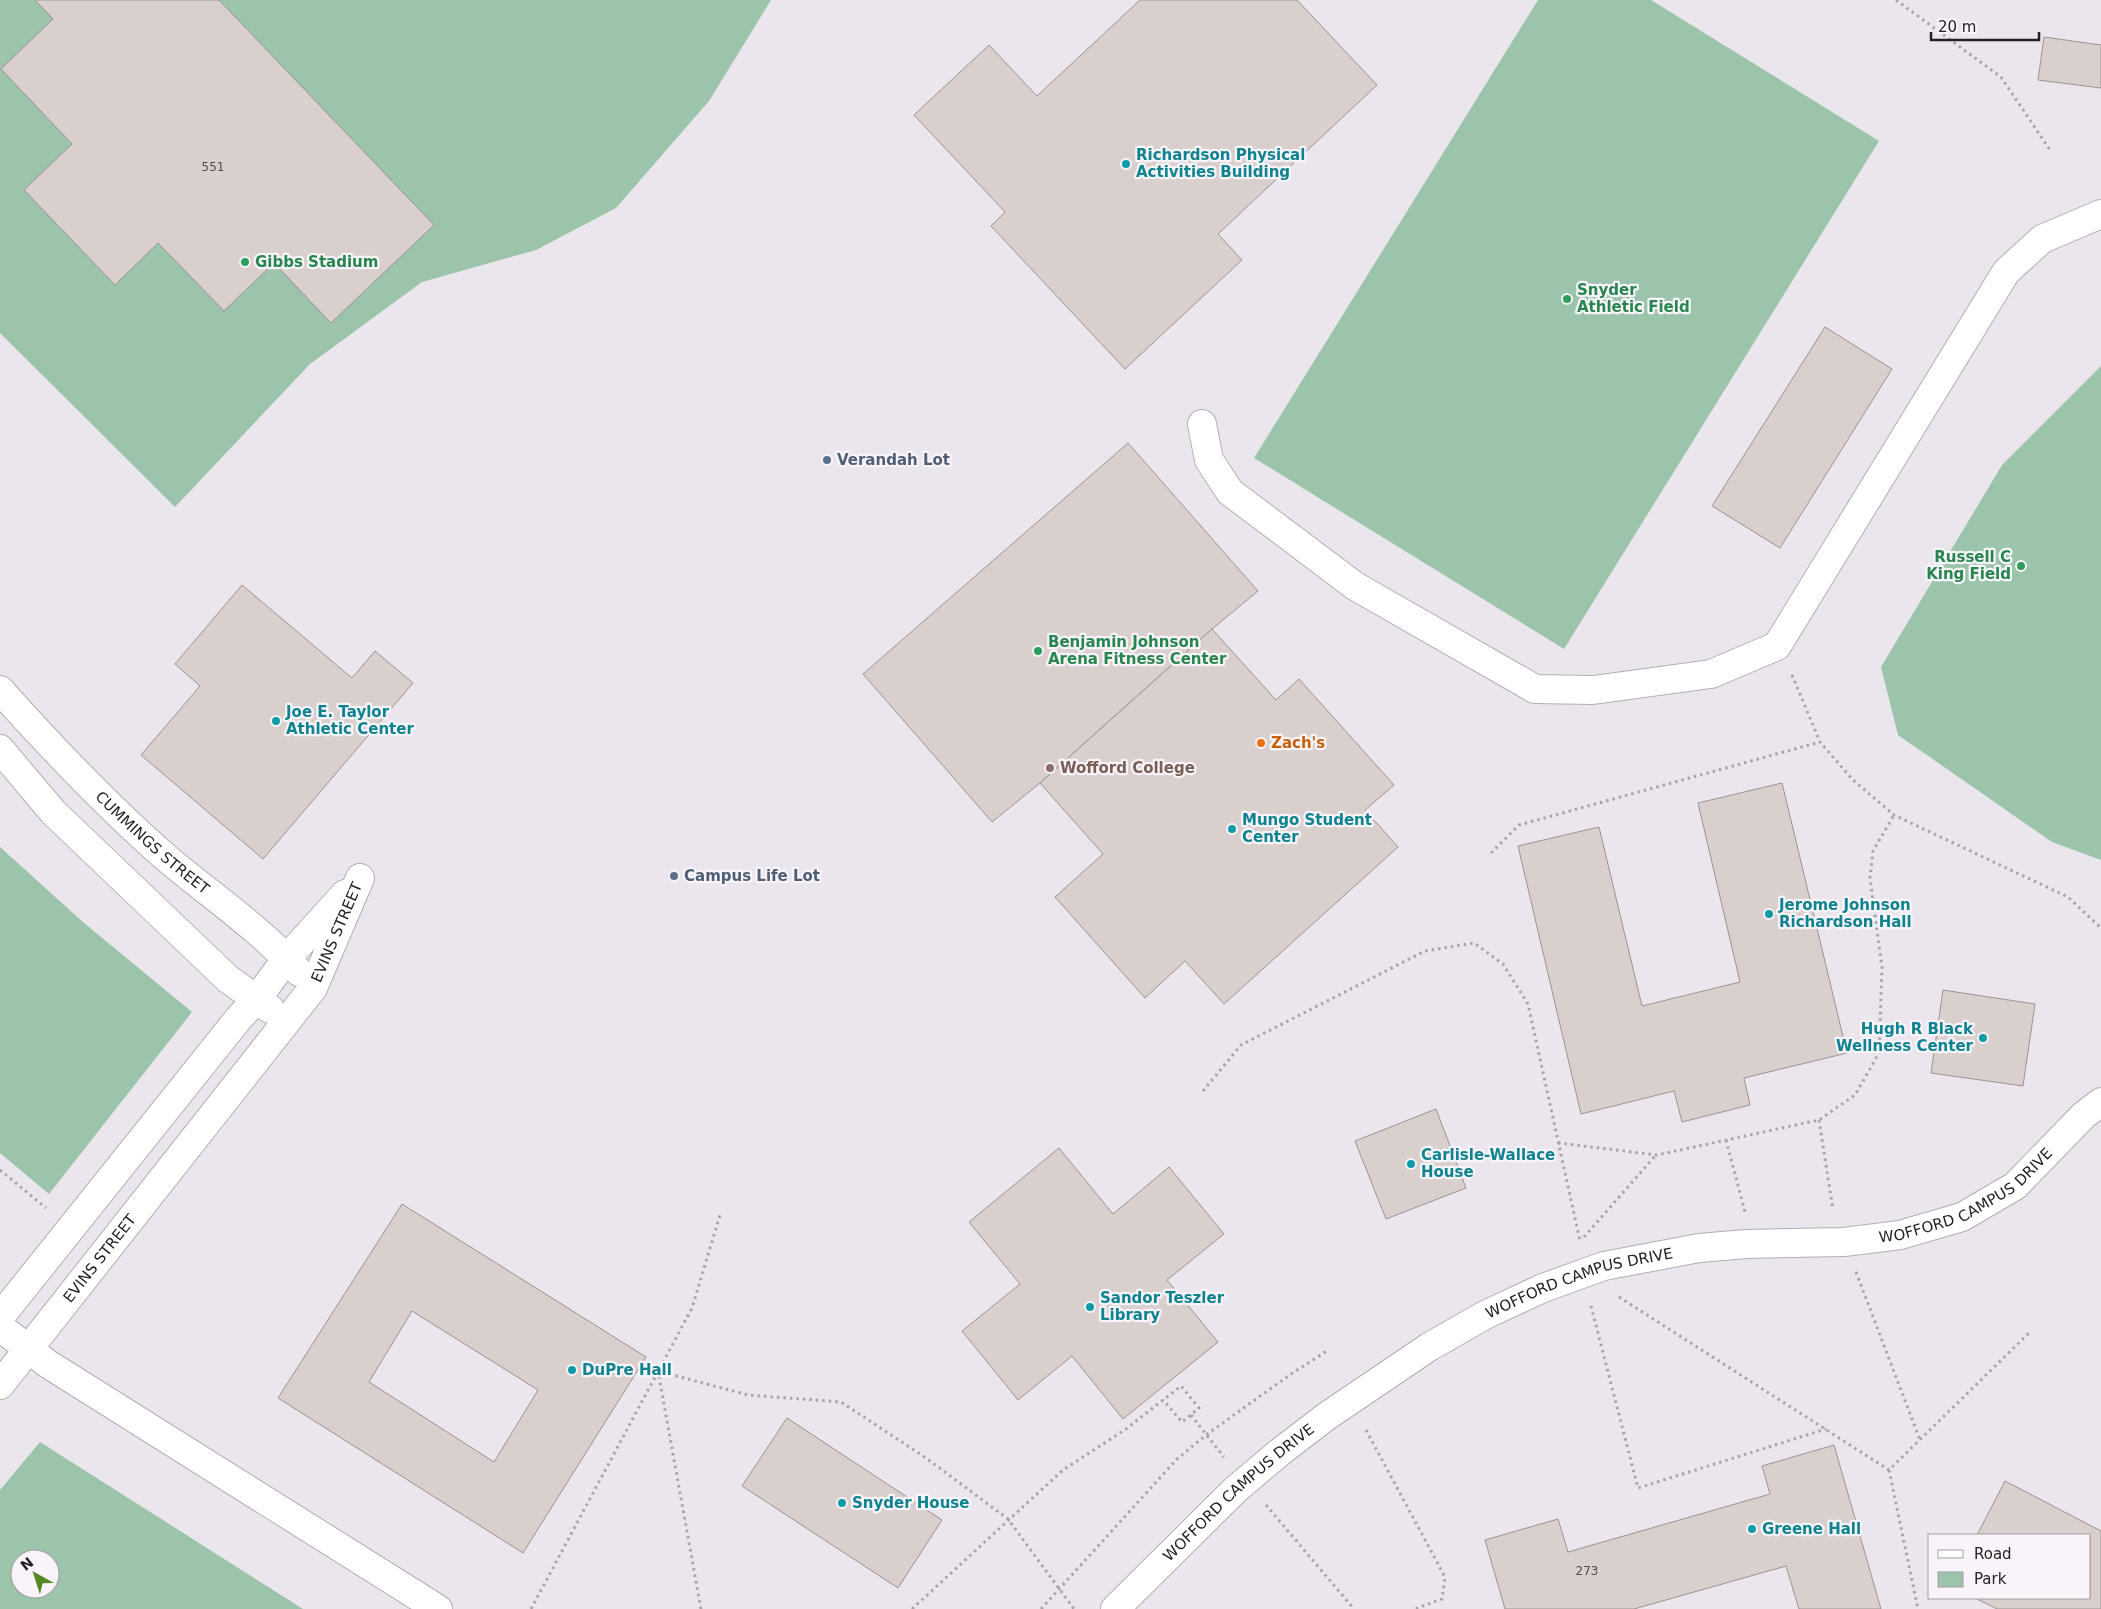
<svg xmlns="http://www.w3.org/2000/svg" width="2101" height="1609" font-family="'DejaVu Sans',sans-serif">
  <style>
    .green { fill: #9bc4ab; fill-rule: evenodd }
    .building { fill: #d9d0ce; stroke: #9c9391; fill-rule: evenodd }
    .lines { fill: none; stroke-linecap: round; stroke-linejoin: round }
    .minor-casing { stroke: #b3adb4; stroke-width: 30 }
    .path { stroke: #a8a4aa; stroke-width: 3; stroke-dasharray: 2.5 4; stroke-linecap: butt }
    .minor { stroke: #fff; stroke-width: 28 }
    .culture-dot { fill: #0f9aa8; stroke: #f9f3fa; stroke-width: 2 }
    .leisure-dot { fill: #2e9e5b; stroke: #f9f3fa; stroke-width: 2 }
    .service-dot { fill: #5c6f8a; stroke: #f9f3fa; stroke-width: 2 }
    .food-dot { fill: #e8710a; stroke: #f9f3fa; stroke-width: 2 }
    .education-dot { fill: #8d6e63; stroke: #f9f3fa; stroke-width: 2 }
    .labels { text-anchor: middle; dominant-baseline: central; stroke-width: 4.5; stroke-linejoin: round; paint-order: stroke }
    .number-label { font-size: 12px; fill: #504d4e }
    .culture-label { font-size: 15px; font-weight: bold; fill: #0d838f; stroke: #f9f3fa; text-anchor: start }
    .leisure-label { font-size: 15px; font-weight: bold; fill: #27864d; stroke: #f9f3fa; text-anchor: start }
    .service-label { font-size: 15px; font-weight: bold; fill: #4e5e75; stroke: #f9f3fa; text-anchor: start }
    .food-label { font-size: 15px; font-weight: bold; fill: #c56008; stroke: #f9f3fa; text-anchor: start }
    .education-label { font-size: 15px; font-weight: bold; fill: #785e54; stroke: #f9f3fa; text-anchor: start }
    .street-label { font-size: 15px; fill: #232123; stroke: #f9f3fa }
  </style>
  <rect width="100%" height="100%" fill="#ebe6ed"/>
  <g class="green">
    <polygon points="0,0 771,0 709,101 616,208 536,250 422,282 310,364 175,507 0,333"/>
    <polygon points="1538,0 1651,0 1879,141 1564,649 1254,458"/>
    <polygon points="2101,366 2101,860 2052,842 1898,735 1881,667 2002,465"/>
    <polygon points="0,847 84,923 192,1012 49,1194 0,1153"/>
    <path d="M40 1442 303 1609H0V1490ZM20 1559H50V1589H20Z"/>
  </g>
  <g class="building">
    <polygon points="35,0 219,0 434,225 331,323 274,263 224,311 158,243 115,285 24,190 72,144 1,69 53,19"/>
    <polygon points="1140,0 1297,0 1377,85 1218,234 1242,260 1125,369 991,226 1005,212 914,115 989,45 1037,96"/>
    <polygon points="2044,37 2101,45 2101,88 2038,80"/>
    <polygon points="1825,327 1892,369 1780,548 1712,506"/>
    <polygon points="1128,443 1258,591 1212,629 1040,783 992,822 863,674"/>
    <polygon points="242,585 352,678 375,651 413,683 263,859 141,755 200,686 175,664"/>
    <polygon points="1212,629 1276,700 1299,679 1394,785 1365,810 1398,847 1224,1004 1185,961 1145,998 1055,897 1103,854 1040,783"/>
    <polygon points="1782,783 1847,1053 1744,1078 1750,1105 1682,1122 1674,1091 1581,1114 1518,846 1599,827 1642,1006 1740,982 1698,803"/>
    <polygon points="1943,990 2035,1004 2023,1086 1931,1073"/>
    <polygon points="1436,1109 1466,1188 1386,1219 1355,1141"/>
    <polygon points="1059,1148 1113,1214 1169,1167 1224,1234 1167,1280 1218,1342 1123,1419 1072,1356 1018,1400 962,1331 1020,1284 969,1222"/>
    <path d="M402 1204 646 1357 523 1553 278 1398ZM412 1311 538 1390 494 1462 369 1382Z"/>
    <polygon points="787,1418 942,1520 898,1588 742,1486"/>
    <polygon points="1834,1445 1881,1609 1799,1609 1786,1566 1634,1609 1505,1609 1485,1540 1558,1519 1568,1552 1770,1494 1762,1466"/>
    <polygon points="2005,1481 2101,1531 2101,1609 1997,1609 1975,1598 2090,1598 2090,1535 1977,1535"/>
  </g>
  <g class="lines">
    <g class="minor-casing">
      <g id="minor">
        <polyline points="1202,424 1209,460 1230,492 1355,586 1535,689 1593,690 1711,674 1777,646 2006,272 2042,239 2101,214"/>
        <path id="s1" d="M0 690C51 747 105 804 163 855 208 894 259 927 299 972"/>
        <polyline points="0,749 53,812 228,979 270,1009"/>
        <polyline points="0,1317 239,1018 256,1000 287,958 345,894"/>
        <polyline points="0,1327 48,1364 438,1609"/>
        <path id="s2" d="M0 1385 313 988 360 878"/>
        <path id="s3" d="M1115 1609 1235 1490 1280 1452 1327 1416 1429 1347 1485 1315 1543 1288 1604 1266 1699 1248 1747 1244 1844 1242 1900 1235 1962 1217 2015 1186 2084 1115 2101 1102"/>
      </g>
    </g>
    <g class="path">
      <polyline points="1896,0 2001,77 2050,150"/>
      <polyline points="1792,675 1820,742 1853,780 1894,815 2068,897 2101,928"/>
      <polyline points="1491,853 1519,825 1820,742"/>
      <polyline points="1203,1091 1241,1045 1425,951 1474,943 1503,964 1528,1004 1580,1241"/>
      <polyline points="1819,1120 1833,1210"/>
      <polyline points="1726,1140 1745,1212"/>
      <polyline points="1558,1143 1657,1155 1819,1120 1855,1095 1879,1053 1882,968 1870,878 1873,851 1894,815"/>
      <polyline points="0,1170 46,1208"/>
      <polyline points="1584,1237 1656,1155"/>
      <polyline points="1856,1272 1920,1440"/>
      <polyline points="1619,1297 1889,1470 2031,1331"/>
      <polyline points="1591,1306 1638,1488 1826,1429"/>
      <polyline points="1191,1415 1224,1457"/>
      <polyline points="1366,1430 1445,1577 1442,1599 1415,1609"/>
      <polyline points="1889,1470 1918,1609"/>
      <polyline points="1266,1505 1354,1609"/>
      <polyline points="531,1609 692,1308 720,1215"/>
      <polyline points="701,1609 658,1371 748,1395 841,1402 926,1458 1008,1519 1074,1609"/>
      <polyline points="912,1609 1063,1470 1126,1429 1181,1386 1199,1408 1182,1422 1163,1400"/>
      <polyline points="1041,1609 1177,1459 1206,1435 1291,1374 1327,1351"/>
    </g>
    <use href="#minor" class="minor"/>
  </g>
  <g class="culture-dot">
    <circle cx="1126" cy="164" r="5"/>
    <circle cx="276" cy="721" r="5"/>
    <circle cx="1232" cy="829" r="5"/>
    <circle cx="1769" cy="914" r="5"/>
    <circle cx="1983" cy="1038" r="5"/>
    <circle cx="1411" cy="1164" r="5"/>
    <circle cx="1090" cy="1307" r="5"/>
    <circle cx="572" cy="1370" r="5"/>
    <circle cx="842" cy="1503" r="5"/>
    <circle cx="1752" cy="1529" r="5"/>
  </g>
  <g class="leisure-dot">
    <circle cx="245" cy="262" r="5"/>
    <circle cx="1567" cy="299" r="5"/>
    <circle cx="2021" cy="566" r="5"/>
    <circle cx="1038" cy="651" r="5"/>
  </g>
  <g class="service-dot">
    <circle cx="827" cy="460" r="5"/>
    <circle cx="674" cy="876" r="5"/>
  </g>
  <circle class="food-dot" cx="1261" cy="743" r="5"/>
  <circle class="education-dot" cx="1050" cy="768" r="5"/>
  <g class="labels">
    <g class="number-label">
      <text x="213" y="167">551</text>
      <text x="1587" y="1571">273</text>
    </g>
    <g class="culture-label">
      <text x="1136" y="155">Richardson Physical<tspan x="1136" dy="17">Activities Building</tspan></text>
      <text x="286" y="712">Joe E. Taylor<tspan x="286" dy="17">Athletic Center</tspan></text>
      <text x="1242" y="820">Mungo Student<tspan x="1242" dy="17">Center</tspan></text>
      <text x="1779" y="905">Jerome Johnson<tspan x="1779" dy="17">Richardson Hall</tspan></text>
      <text x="1973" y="1029" text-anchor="end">Hugh R Black<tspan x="1973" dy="17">Wellness Center</tspan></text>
      <text x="1421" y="1155">Carlisle-Wallace<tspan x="1421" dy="17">House</tspan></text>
      <text x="1100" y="1298">Sandor Teszler<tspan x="1100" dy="17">Library</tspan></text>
      <text x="582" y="1370">DuPre Hall</text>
      <text x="852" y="1503">Snyder House</text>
      <text x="1762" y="1529">Greene Hall</text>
    </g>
    <g class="leisure-label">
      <text x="255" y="262">Gibbs Stadium</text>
      <text x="1577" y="290">Snyder<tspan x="1577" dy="17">Athletic Field</tspan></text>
      <text x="2011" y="557" text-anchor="end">Russell C<tspan x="2011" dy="17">King Field</tspan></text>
      <text x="1048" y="642">Benjamin Johnson<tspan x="1048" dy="17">Arena Fitness Center</tspan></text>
    </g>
    <g class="service-label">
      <text x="837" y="460">Verandah Lot</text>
      <text x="684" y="876">Campus Life Lot</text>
    </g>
    <g class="food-label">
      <text x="1271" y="743">Zach's</text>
    </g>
    <g class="education-label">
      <text x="1060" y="768">Wofford College</text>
    </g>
    <g class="street-label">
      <text stroke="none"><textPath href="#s1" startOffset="216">CUMMINGS STREET</textPath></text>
      <text stroke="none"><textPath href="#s2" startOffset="566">EVINS STREET</textPath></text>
      <text stroke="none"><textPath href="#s3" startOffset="979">WOFFORD CAMPUS DRIVE</textPath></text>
      <text stroke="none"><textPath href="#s2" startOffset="161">EVINS STREET</textPath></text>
      <text stroke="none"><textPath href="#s3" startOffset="575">WOFFORD CAMPUS DRIVE</textPath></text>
      <text stroke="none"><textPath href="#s3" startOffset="170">WOFFORD CAMPUS DRIVE</textPath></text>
    </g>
  </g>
  <rect x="1928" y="1534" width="162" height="65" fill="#f9f3fa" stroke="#a39fa4"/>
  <rect x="1938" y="1550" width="25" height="8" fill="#ffffff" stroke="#a39fa4"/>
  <text x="1974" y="1559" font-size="15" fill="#232123">Road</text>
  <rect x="1938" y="1572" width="25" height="15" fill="#9bc4ab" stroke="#a39fa4"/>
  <text x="1974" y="1584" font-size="15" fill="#232123">Park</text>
  <g transform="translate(35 1574) rotate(321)"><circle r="24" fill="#f9f3fa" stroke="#a39fa4"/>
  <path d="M0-4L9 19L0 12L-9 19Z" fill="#558a23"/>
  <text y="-8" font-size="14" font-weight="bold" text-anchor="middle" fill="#232123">N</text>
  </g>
  <path d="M1931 32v8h108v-8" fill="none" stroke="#232123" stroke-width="2.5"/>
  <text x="1938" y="32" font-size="15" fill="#232123" stroke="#f9f3fa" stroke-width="4" paint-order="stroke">20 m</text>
</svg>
